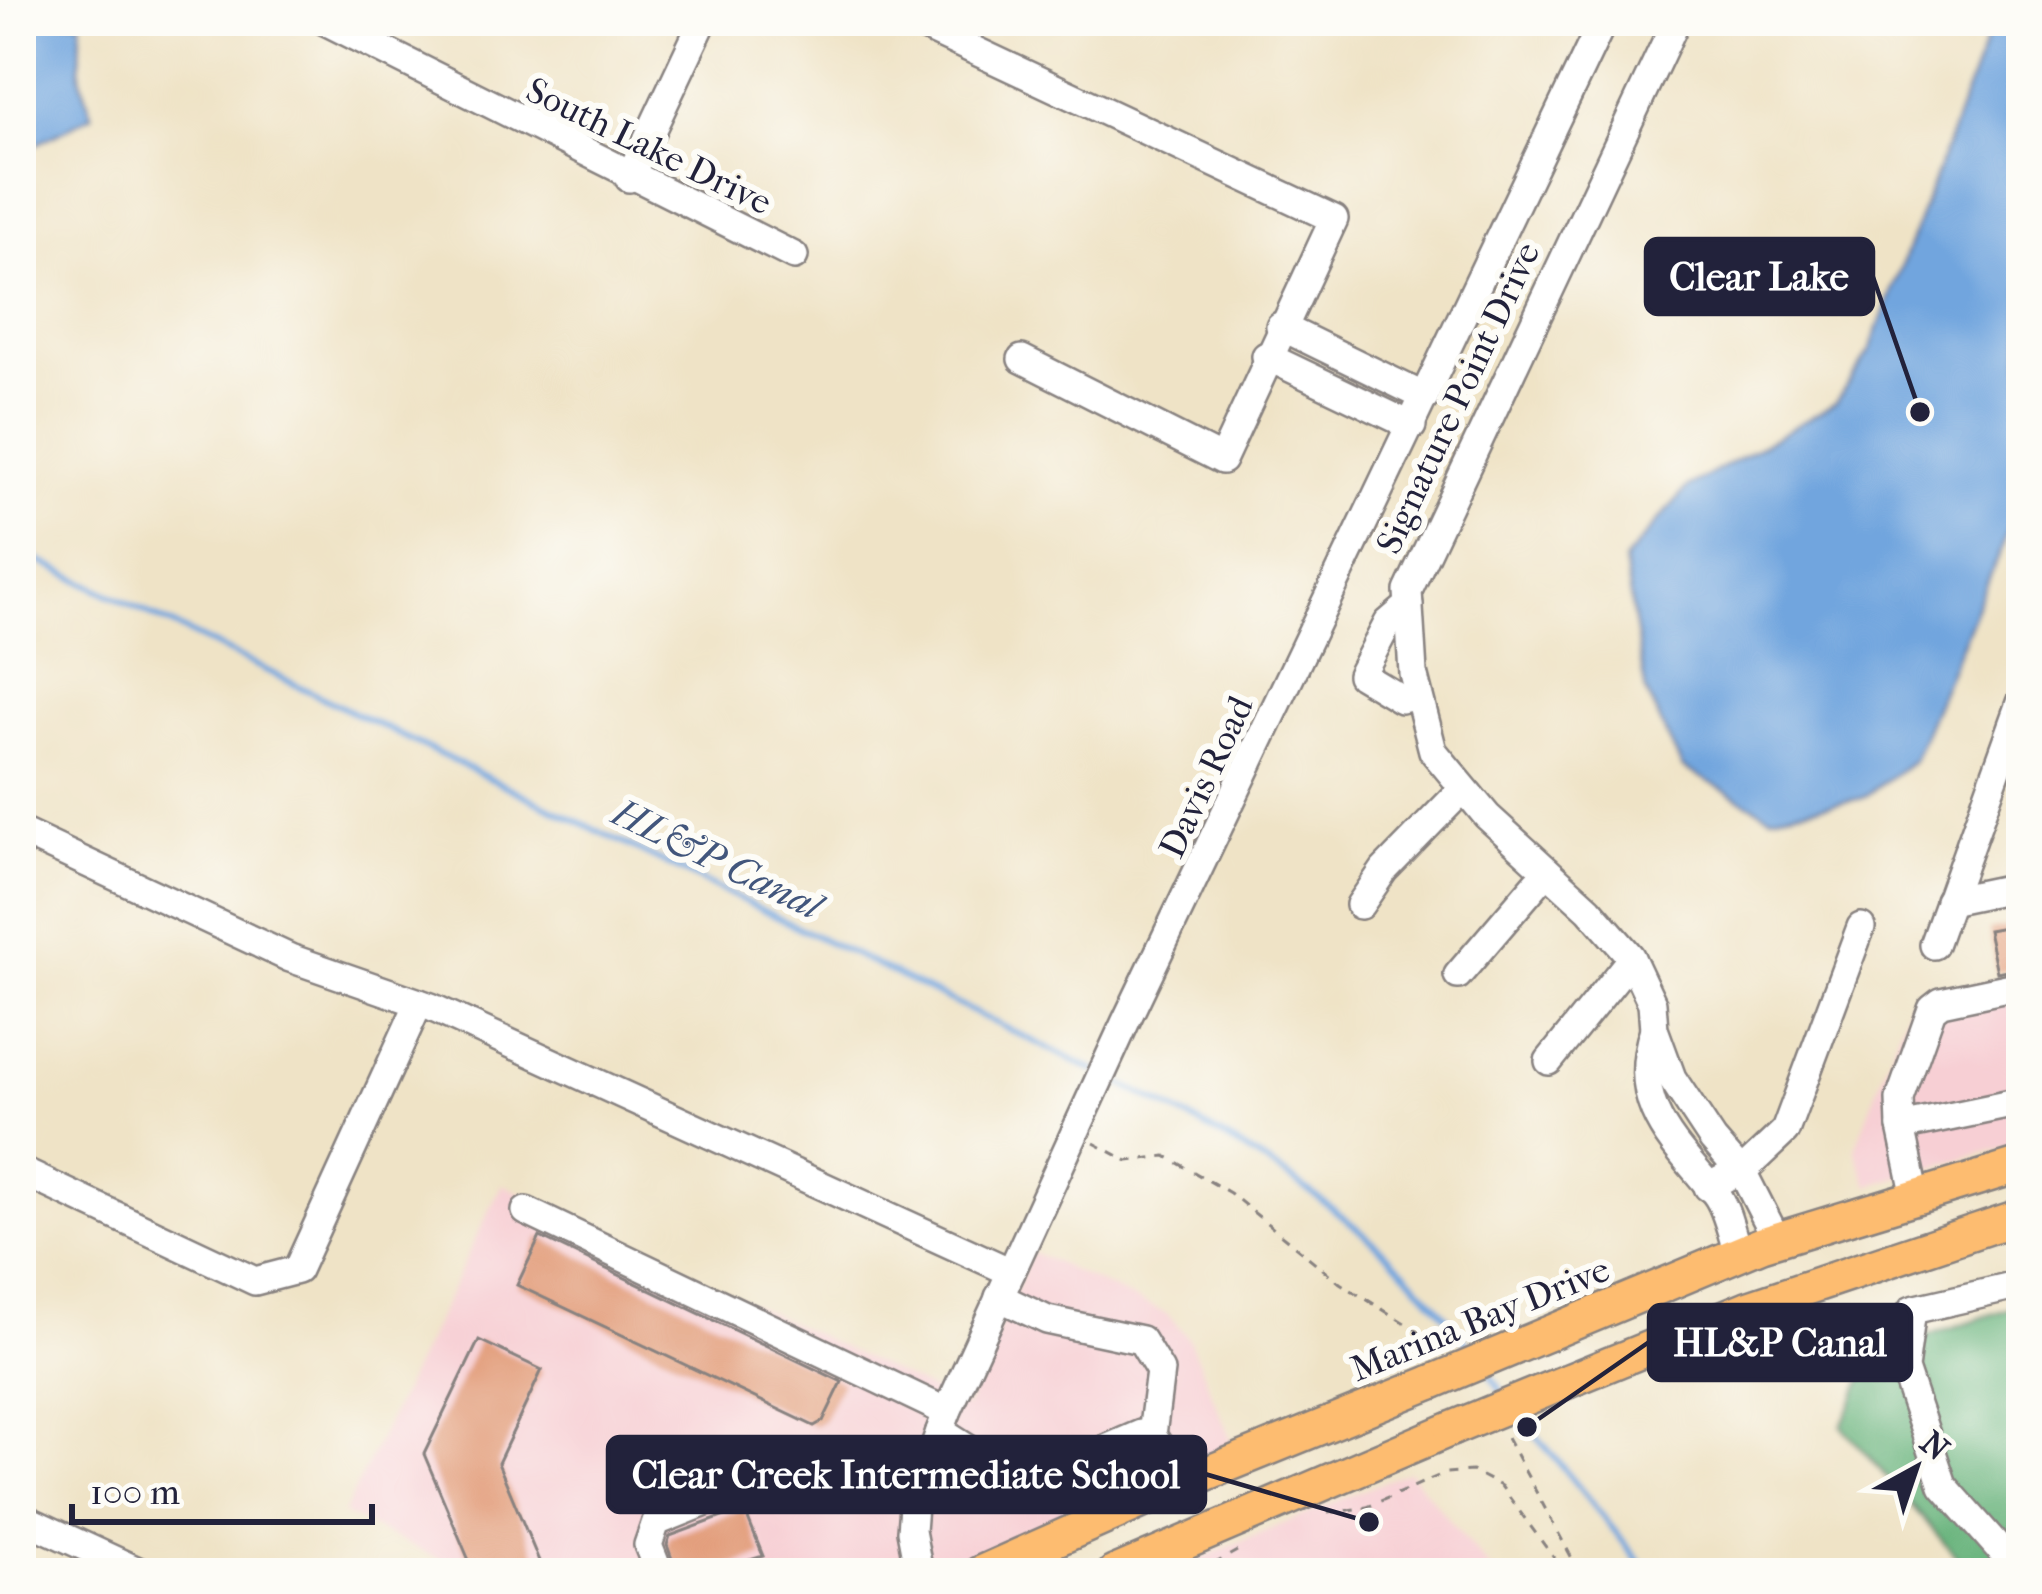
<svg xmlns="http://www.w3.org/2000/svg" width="2042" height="1594" font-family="'IM FELL French Canon',serif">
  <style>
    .built { fill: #f7cfd4 }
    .forest { fill: #66b27a; stroke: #446a5a; stroke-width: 3 }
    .water { fill: #71a5de; stroke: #4a648c; stroke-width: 3 }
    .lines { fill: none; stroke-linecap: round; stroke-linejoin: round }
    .stream { stroke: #71a5de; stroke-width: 6 }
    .building { fill: #e09470 }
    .minor-casing { stroke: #888280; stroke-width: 32 }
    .major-casing { stroke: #888280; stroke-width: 38 }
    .path { stroke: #888280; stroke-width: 3; stroke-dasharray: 9 9; stroke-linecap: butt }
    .minor { stroke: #fff; stroke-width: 27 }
    .major { stroke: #fdbc6f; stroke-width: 33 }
    .major-bridge-casing { stroke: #888280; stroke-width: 38; stroke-linecap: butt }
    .major-bridge { stroke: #fdbc6f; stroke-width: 33 }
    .labels { text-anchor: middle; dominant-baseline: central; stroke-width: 12; stroke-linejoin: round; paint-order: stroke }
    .street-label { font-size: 36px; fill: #22223b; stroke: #fdfcf7 }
    .water-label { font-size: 39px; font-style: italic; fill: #42567c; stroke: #fdfcf7 }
    .leader { fill: none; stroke: #22223b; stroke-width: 4.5 }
    .callout-dot { fill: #22223b; stroke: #fdfcf7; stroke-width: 4.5 }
    .callout { fill: #22223b; stroke: #22223b; stroke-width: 4.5 }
    .callout-label { font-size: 39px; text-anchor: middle; font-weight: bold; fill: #fff }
  </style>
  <rect width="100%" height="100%" fill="#fdfcf7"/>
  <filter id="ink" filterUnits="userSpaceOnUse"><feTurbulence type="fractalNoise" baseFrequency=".00833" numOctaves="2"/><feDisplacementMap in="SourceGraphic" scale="24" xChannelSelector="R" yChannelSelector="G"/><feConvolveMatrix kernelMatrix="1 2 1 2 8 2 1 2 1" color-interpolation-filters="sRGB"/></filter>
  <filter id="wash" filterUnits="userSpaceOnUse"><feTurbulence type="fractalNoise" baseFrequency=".004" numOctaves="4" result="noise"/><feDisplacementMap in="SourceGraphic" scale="48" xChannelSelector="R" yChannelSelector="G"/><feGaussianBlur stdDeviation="2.7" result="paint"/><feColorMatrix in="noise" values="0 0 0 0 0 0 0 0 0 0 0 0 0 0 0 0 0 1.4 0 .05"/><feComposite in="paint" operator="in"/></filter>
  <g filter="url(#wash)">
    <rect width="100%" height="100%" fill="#efe3c6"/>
    <g class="built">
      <polygon points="2021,977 2021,1142 1868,1186 1855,1148 1910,999"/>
      <polygon points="502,1184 966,1407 1032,1252 1167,1314 1189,1339 1235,1449 933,1573 470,1573 343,1514"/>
      <polygon points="1409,1471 1493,1573 1165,1573"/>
    </g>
    <polygon class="forest" points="2021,1304 2021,1573 1971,1573 1842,1426 1873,1355"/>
    <g class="water">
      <polygon points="21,21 81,21 80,76 92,115 21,152"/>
      <polygon points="1993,21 2021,21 2021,486 2001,550 1913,760 1863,798 1770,815 1682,767 1646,692 1624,561 1688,487 1836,403 1870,350"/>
    </g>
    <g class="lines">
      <g class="stream">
        <polyline points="21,552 1095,1071"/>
        <path d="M1107 1077C1249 1145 1383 1223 1475 1354"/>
        <polyline points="1486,1369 1503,1393"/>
        <polyline points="1518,1413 1649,1573"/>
      </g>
    </g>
    <g id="blocks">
      <g class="building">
        <polygon points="2021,924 2021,967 1997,972 1988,930"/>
        <polygon points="540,1237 842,1382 823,1421 814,1426 517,1285"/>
        <polygon points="479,1340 542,1370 498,1463 544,1573 481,1573 477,1563 471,1565 424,1454"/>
        <polygon points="744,1509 763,1556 708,1573 677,1573 667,1545 670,1536"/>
      </g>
    </g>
  </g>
  <g filter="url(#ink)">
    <use href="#blocks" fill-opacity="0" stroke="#888280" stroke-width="3"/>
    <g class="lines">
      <g class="minor-casing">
        <g id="minor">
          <polyline points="325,21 794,256"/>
          <polyline points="912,21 1334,219 1222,460 1022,359"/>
          <polyline points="1676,21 1408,591 1413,673 1433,751 1487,816 1589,909 1630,956 1652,1003 1654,1029 1672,1078 1713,1140 1745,1177 1777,1240"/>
          <polyline points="629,178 703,21"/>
          <polyline points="1280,326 1425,397"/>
          <polyline points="1266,356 1412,426"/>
          <polyline points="1409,605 1388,623 1361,675 1401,699 1418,695"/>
          <polyline points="21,832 290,958 431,1007 1011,1272"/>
          <polyline points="1949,901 2021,886"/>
          <polyline points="1360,905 1384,870 1462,790"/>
          <polyline points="1934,945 2021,703"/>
          <polyline points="1458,975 1547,871"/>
          <path d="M1654 1029C1629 1104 1671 1140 1715 1193 1727 1208 1732 1236 1738 1254"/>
          <polyline points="1549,1061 1631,959"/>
          <polyline points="1901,1127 1900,1099 1932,1009 1941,1002 2021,985"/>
          <polyline points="21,1171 255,1281 297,1270 419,1003"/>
          <polyline points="1708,1187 1749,1165 1785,1131 1861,927"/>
          <polyline points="1916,1197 1901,1127 2021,1102"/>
          <polyline points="526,1211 947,1412"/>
          <polyline points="2021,1285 1912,1310 1904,1369 1943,1485 2021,1573"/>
          <polyline points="999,1297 1047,1320 1141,1340 1160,1371 1152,1435"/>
          <polyline points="940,1431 992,1464 1013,1489 1141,1434 1152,1435 1183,1483"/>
          <polyline points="21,1517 142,1573"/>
          <polyline points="659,1573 648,1545 656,1522 731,1492"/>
          <polyline points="919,1573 911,1531 913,1506 947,1412 1125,1023 1603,21"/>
        </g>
      </g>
      <g class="major-casing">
        <g id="major">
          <polyline points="1547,1334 1762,1244 2021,1165"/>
          <polyline points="1568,1381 1747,1308 2021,1216"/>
          <polyline points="980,1573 1183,1483 1432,1382"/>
          <polyline points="1114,1573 1451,1429"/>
        </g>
      </g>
      <g class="path">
        <polyline points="1094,1143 1128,1161 1166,1156 1230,1193 1340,1283 1445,1348"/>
        <polyline points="1507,1438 1580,1573"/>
        <polyline points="1328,1513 1367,1507 1445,1473 1472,1471 1501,1486 1565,1573"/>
        <polyline points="1198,1573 1237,1551"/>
      </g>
      <use href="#minor" class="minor"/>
      <use href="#major" class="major"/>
      <g class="major-bridge-casing">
        <g id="major-bridge">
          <polyline points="1432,1382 1547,1334"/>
          <polyline points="1451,1429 1568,1381"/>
        </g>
      </g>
      <use href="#major-bridge" class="major-bridge"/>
    </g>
  </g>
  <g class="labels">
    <g class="street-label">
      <text transform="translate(649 146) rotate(26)">South Lake Drive</text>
      <text transform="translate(1458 398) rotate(-65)">Signature Point Drive</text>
      <text transform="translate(1206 777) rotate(-65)">Davis Road</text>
      <text transform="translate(1480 1319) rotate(-22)">Marina Bay Drive</text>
    </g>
    <g class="water-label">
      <text transform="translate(717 859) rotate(26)">HL&amp;P Canal</text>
    </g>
  </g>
  <path class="leader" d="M1920 412L1873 277M1527 1427L1649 1342M1369 1522L1205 1474"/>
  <g class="callout-dot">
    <circle cx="1920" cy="412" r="12"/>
    <circle cx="1527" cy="1427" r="12"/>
    <circle cx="1369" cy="1522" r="12"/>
  </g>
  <g class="callout">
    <rect x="1646" y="239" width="227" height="75" rx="12"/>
    <rect x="1649" y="1305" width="262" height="75" rx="12"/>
    <rect x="608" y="1437" width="597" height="75" rx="12"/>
  </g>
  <g class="callout-label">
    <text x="1759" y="290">Clear Lake</text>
    <text x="1780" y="1356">HL&amp;P Canal</text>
    <text x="906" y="1488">Clear Creek Intermediate School</text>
  </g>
  <rect width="2042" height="1594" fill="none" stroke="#fdfcf7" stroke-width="72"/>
  <g transform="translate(1916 1468) rotate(40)" stroke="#fdfcf7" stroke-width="9" paint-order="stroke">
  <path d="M0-9L21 45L0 30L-21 45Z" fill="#22223b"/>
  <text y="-18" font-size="33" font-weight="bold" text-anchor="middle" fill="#22223b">N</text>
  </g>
  <path d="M72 1504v18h300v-18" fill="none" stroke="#22223b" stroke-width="6"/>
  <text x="90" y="1504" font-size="36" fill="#22223b" stroke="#fdfcf7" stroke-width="9" paint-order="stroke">100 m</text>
</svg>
